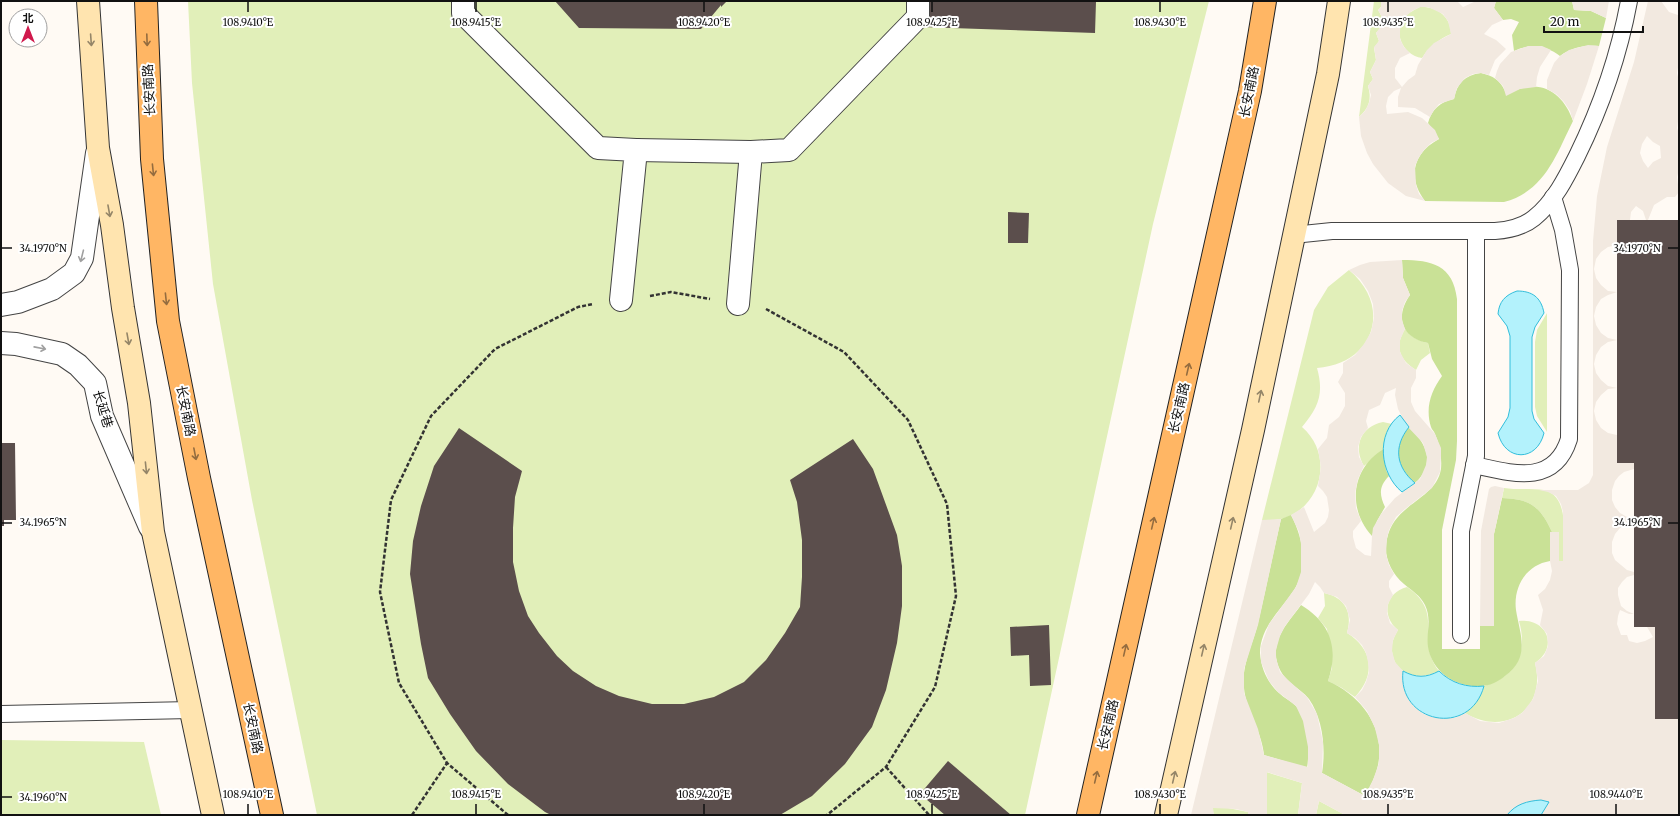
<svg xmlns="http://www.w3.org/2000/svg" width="1680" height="816" font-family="Merriweather,'Noto Sans SC',serif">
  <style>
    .green { fill: #e1efb9 }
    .forest { fill: #c9e196 }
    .plaza { fill: #f2e9e0; fill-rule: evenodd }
    .water { fill: #b3f2fc; stroke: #32bedb }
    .building { fill: #5b4e4c }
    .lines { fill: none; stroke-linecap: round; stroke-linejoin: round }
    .service-casing { stroke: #444; stroke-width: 18 }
    .pedestrian-casing { stroke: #444; stroke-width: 24 }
    .tertiary-casing { stroke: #444; stroke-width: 24 }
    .secondary-casing { stroke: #333; stroke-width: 24 }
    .primary-casing { stroke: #222; stroke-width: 24 }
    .path { stroke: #333; stroke-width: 2.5; stroke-dasharray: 4 2; stroke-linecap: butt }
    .service { stroke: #fff; stroke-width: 16 }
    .pedestrian { stroke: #fff; stroke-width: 22 }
    .tertiary { stroke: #fff; stroke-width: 22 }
    .secondary { stroke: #ffe4af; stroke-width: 22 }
    .primary { stroke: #ffb664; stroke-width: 22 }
    .oneway { stroke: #948568 }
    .oneway2 { stroke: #946c3f }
    .oneway3 { stroke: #a0a0a0 }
    .ticks { fill: none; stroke: #111; stroke-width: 1.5 }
    .labels { text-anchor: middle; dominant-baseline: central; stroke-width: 4; stroke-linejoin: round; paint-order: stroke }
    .street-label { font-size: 13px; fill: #111; stroke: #fff }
    .ticks-label { font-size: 10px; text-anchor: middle; fill: #111; stroke: #fff; stroke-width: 4; stroke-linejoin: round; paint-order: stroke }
  </style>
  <rect width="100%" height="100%" fill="#fffaf4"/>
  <g class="green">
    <polygon points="188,1 1209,1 1153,224 1025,815 317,815 252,500 213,284 192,83"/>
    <path d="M1374 1 1382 2 1381 7 1378 10C1384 19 1384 25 1376 33L1379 41 1374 48 1376 60 1370 72 1373 79 1368 86C1372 99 1369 108 1359 117Z"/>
    <path d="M1420 7C1436 6 1451 16 1451 34 1439 39 1429 47 1422 58 1402 55 1392 31 1406 16 1409 12 1415 10 1420 7Z"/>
    <path d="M1349 270C1393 307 1374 364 1317 368 1324 393 1319 407 1302 427 1341 461 1314 526 1262 520L1314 310 1328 287Z"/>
    <polygon points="1547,313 1547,432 1537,416 1535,407 1535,342 1537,330"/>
    <path d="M1405 329C1411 337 1419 341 1428 343L1430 353 1421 360 1416 370C1400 360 1394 347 1405 329Z"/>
    <path d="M1383 422 1392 424 1386 436 1384 449 1364 466C1353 447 1360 427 1383 422Z"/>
    <path d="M1504 488C1516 490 1531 488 1544 490 1571 496 1563 540 1563 561H1559V532H1552C1540 506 1530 499 1502 498Z"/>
    <path d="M1407 587C1446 614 1414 638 1439 671 1421 681 1394 676 1392 651 1391 643 1394 637 1398 630 1381 616 1385 593 1407 587Z"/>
    <path d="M1324 593C1345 597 1353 613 1347 633 1373 649 1376 675 1355 697L1342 688 1328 681 1332 668 1327 629 1318 618 1325 606Z"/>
    <path d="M1519 621C1547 618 1559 647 1535 663 1547 710 1505 737 1465 713 1474 706 1481 698 1484 686 1517 676 1528 653 1519 621Z"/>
    <polygon points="1,740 144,742 161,815 1,815"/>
    <polygon points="1266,772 1302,783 1298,815 1267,815"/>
    <polygon points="1319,801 1345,815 1316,815"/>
    <polygon points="1212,808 1228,808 1248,812 1248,815 1214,815"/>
  </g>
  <g class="forest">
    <path d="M1496 1H1572L1574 10 1591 11 1606 18 1599 46C1585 45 1572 47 1560 56 1546 45 1531 43 1514 51L1512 35 1519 22 1511 19 1503 20 1494 8Z"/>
    <path d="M1481 73C1493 76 1500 80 1505 91 1513 92 1518 89 1526 87 1550 83 1566 100 1573 121 1556 155 1545 191 1504 202L1425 201C1407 177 1413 153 1439 139L1428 123C1432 109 1440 102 1454 99 1457 83 1465 75 1481 73Z"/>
    <path d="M1402 260C1432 260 1453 265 1457 299V441L1456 460 1442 530V649H1480V626H1494V534L1502 498C1530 499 1540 506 1552 532H1550V561C1526 565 1513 587 1516 610 1520 635 1531 657 1505 676 1498 682 1489 686 1481 686 1456 688 1432 672 1428 647 1426 633 1432 619 1425 605 1420 595 1412 591 1404 584 1391 573 1383 556 1387 539 1394 503 1436 500 1441 469 1442 458 1440 445 1435 434 1434 431 1432 430 1431 427 1425 408 1431 391 1442 376L1432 359 1428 343C1401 338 1395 316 1410 295L1403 278Z"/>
    <path d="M1409 427C1427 444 1436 464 1415 483 1396 467 1393 447 1409 427Z"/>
    <path d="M1384 449 1386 470 1389 476C1379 486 1379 494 1385 507L1377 521 1372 536C1347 509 1351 468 1384 449Z"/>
    <path d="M1291 515C1303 538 1309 567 1294 590 1281 610 1260 627 1260 653 1261 669 1268 683 1279 693 1284 698 1291 701 1296 706 1309 721 1310 749 1307 768L1264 755C1262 731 1246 711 1244 688 1241 666 1253 644 1258 623 1266 589 1273 554 1281 519Z"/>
    <path d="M1301 605C1331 623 1339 649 1328 681 1360 695 1386 727 1378 765 1376 776 1370 786 1365 796L1322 773C1326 749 1323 719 1309 699 1304 693 1298 689 1293 685 1280 675 1273 660 1277 644 1281 628 1292 618 1301 605Z"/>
  </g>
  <g class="plaza">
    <path d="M1381 1H1457L1463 7 1476 1H1496L1494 8 1503 20 1492 25 1484 34 1496 40 1506 49 1495 60 1489 75 1481 73 1473 74 1465 78 1457 88 1454 99 1439 104 1434 110 1430 117 1415 108 1398 107V97L1401 88 1394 91 1388 97 1386 106 1387 114 1408 112 1422 118 1435 130 1439 139 1431 143 1424 150 1419 157 1415 166 1416 185 1419 194 1425 201 1406 196 1388 183 1373 164 1367 153 1361 136 1359 117 1365 111 1369 103 1371 95 1368 86 1373 79 1370 72 1376 60 1374 47 1379 41 1376 33 1382 25 1383 19 1378 10 1381 7ZM1420 7H1428L1443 14 1448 21 1451 34 1434 43 1427 50 1418 65 1415 75 1408 80 1402 87 1395 78V68L1400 58 1410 53 1404 47 1400 39V31L1401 23 1406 16 1412 11Z"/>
    <polygon points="1572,1 1609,1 1606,18 1591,11 1574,10"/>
    <path d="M1648 1H1661L1669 12 1678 15 1679 62 1677 73 1679 81V115L1677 128 1679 134V169L1677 177 1679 192 1675 197H1667L1654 205 1648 220H1646L1643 211 1636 206 1631 212 1630 220H1617V245L1608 247 1601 252 1596 259 1594 269 1596 278 1601 285 1608 291 1617 292 1608 295 1601 299 1596 307 1594 316 1596 325 1601 333 1608 338 1617 340 1608 342 1601 347 1596 355 1594 364 1596 373 1601 380 1608 386 1617 388 1608 389 1601 395 1596 402 1594 411 1596 420 1601 428 1608 433 1617 435 1634 463V469L1624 472 1619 476 1615 481 1612 490V500L1615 507 1620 513 1627 517 1634 520V522L1620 528 1615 534 1612 542V553L1615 560 1627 570 1634 572V575L1627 577 1622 582 1618 588V595L1621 606 1627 611 1634 614H1629L1620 610 1618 616 1617 624 1621 635H1627L1629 641 1637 643 1645 641 1653 637 1647 627H1655V719H1679V815H1541L1548 802 1541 800 1527 802 1516 807 1507 815H1345L1319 801 1316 815H1298L1302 783 1267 772V815H1248V812L1236 809 1213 808 1214 815H1191L1262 520 1281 519 1258 625 1244 669V693L1258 729 1264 755 1308 767V747L1303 721 1296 706 1278 692 1269 681 1261 662V646L1269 624 1296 587 1301 572V544L1299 532 1291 515 1304 507 1314 532 1325 523 1328 517 1329 510 1327 497 1323 491 1318 486 1321 467 1318 449 1327 438 1329 425 1339 417 1345 406V393L1338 382 1343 373V363L1355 355 1364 344 1371 332 1374 318 1373 304 1368 291 1360 279 1349 270 1360 265 1370 262 1402 260 1403 278 1410 295 1405 302 1402 311V320L1405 329 1400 340V352L1406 363 1416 370V378L1411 388V402L1415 411 1435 434 1441 448V455L1440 472 1432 488 1405 509 1396 517 1389 530 1387 538 1386 554 1389 565 1394 574 1389 581V587L1393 595 1388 604 1387 613 1390 623 1398 630 1393 640 1392 651 1395 662 1403 671 1413 705 1422 713 1432 717 1455 718 1465 713 1480 721 1499 723 1514 718 1522 713 1533 699 1538 681 1535 663 1544 656 1548 646 1547 634 1540 625 1543 610 1538 595 1545 589 1550 580 1552 571 1550 561V532H1559V561H1563V512L1561 504 1556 496 1548 492 1539 490H1578L1589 483 1593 475V241L1597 196 1607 147 1634 62ZM1647 136 1653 142 1660 146 1661 158 1653 162 1648 168 1643 161 1640 153 1642 144ZM1396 388 1395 395 1398 409 1406 425 1423 443 1427 457 1426 465 1420 479 1395 498 1381 514 1373 528 1372 536 1371 556 1365 555 1356 548 1353 537V531L1361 521 1356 508 1355 493 1358 479 1364 466 1359 457 1358 447 1361 437 1368 428 1366 421 1369 410 1380 405 1385 393ZM1315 582 1320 587 1324 593 1337 597 1346 606 1350 620 1347 633 1355 638 1362 645 1366 653 1368 662 1369 672 1366 682 1362 690 1355 697 1367 711 1375 728 1379 745V763L1373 780 1365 796 1322 773 1323 742 1317 714 1307 697 1288 680 1280 672 1276 658V650L1280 636 1285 626 1309 594Z"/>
    <polygon points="1588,45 1599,46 1587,84 1573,121 1570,111 1564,102 1556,94 1547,89 1547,80 1554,63 1560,56 1569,50"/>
    <polygon points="1528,46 1542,46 1551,50 1540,67 1537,77 1536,87 1520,89 1506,96 1503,86 1495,78 1497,71 1500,64 1511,52"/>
    <polygon points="1495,486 1504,488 1494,534 1494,626 1480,626 1481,531 1489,489 1491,487"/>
  </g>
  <g class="water">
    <path d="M1517 291C1532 291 1541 297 1544 313L1535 327 1532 337V411L1534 419 1544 433C1537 462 1505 462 1498 433L1508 417 1510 408V336L1507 326 1498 314C1499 302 1505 295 1517 291Z"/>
    <path d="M1400 415 1409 427C1393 447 1396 467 1415 483L1402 492C1380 474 1375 434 1400 415Z"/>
    <path d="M1403 671C1416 678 1426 678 1439 671 1451 683 1467 688 1484 686 1470 738 1397 723 1403 671Z"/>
    <path d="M1541 800 1549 802 1541 815H1507C1516 804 1527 801 1541 800Z"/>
  </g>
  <g class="building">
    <polygon points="555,1 727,1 721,7 721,5 701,29 579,28"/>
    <polygon points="923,1 1096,1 1095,33 922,27"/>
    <polygon points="1008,212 1029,213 1028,243 1008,243"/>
    <polygon points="1617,220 1679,220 1679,719 1655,719 1655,627 1634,627 1634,463 1617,463"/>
    <polygon points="459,428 522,471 515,497 513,528 513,562 519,591 528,616 539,633 557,656 573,671 596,686 619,696 652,704 684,704 714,697 744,682 766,660 785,633 800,607 802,577 802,540 797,502 790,480 853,439 873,469 897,535 902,566 902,606 897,643 886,690 872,727 845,764 812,796 780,815 551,815 545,812 508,784 476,751 450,714 428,678 421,644 410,574 413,541 421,506 434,466"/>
    <polygon points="1,443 15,443 16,520 4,520 4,526 1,526"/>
    <polygon points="1049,625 1051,685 1030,686 1029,655 1011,656 1010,627"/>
    <polygon points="948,761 1011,815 945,815 920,794"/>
  </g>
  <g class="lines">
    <g class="service-casing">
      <g id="service">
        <path d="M1293 235 1332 231H1495C1509 230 1523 227 1534 218 1554 202 1566 178 1577 156 1601 107 1619 55 1629 1"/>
        <path d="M1474 465C1511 473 1554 487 1569 439L1570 270 1563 230 1553 197"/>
        <polyline points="1461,635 1461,531 1476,456 1476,231"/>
        <polyline points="1,714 191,710"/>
      </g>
    </g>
    <g class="pedestrian-casing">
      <g id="pedestrian">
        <polyline points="463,1 463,13 598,148 636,150 621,300"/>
        <polyline points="636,150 751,152"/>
        <polyline points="738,304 751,152 789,150 918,17 918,1"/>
      </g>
    </g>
    <g class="tertiary-casing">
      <g id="tertiary">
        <polyline points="1,305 18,302 52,289 74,273 82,258 97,153"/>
        <polyline points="1,343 16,344 62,354 78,365 95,383 102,416 150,527"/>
      </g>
    </g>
    <g class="secondary-casing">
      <g id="secondary">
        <polyline points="88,1 98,148 112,225 123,308 139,403 153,532 213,815"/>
        <polyline points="1166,815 1253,430 1328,74 1339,1"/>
      </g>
    </g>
    <g class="primary-casing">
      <g id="primary">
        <polyline points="146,1 152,159 168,321 199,478 272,815"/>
        <polyline points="1088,815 1250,91 1265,1"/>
      </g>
    </g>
    <g class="path">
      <polyline points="650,296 671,292 710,299"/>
      <polyline points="766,309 844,352 908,420 947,504 956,596 935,687 886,767 827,815"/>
      <polyline points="886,767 929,815"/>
      <polyline points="412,815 447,763"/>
      <polyline points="508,815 447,763 399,683 380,592 391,500 431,416 495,349 578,307 593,304"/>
    </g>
    <use href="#service" class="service"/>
    <use href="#pedestrian" class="pedestrian"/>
    <use href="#tertiary" class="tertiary"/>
    <use href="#secondary" class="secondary"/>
    <use href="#primary" class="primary"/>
  </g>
  <defs><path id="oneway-shaft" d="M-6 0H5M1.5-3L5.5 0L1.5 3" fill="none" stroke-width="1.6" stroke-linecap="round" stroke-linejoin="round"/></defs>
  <g class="oneway">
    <use href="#oneway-shaft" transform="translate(91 40) rotate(86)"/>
    <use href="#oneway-shaft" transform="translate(109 211) rotate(80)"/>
    <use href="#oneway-shaft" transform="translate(128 339) rotate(80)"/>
    <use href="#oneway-shaft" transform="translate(1260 396) rotate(-78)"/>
    <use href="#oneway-shaft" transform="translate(146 468) rotate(84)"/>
    <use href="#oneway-shaft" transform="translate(1232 523) rotate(-77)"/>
    <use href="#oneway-shaft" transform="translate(1203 650) rotate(-77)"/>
    <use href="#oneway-shaft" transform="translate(1174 777) rotate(-77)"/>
  </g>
  <g class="oneway2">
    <use href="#oneway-shaft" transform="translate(147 40) rotate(88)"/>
    <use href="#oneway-shaft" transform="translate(153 170) rotate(84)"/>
    <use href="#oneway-shaft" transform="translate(166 299) rotate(84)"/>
    <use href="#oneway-shaft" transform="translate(1188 369) rotate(-77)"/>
    <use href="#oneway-shaft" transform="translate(195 454) rotate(79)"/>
    <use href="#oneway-shaft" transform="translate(1153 523) rotate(-77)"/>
    <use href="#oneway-shaft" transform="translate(1125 650) rotate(-77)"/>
    <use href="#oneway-shaft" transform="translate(1096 777) rotate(-77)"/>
  </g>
  <g class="oneway3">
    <use href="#oneway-shaft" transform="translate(82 256) rotate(104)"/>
    <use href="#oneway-shaft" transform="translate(40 348) rotate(11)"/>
  </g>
  <path class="ticks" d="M248 2V12M476 2V12M704 2V12M932 2V12M1160 2V12M1388 2V12M2 248H12M1668 248H1678M2 523H12M1668 523H1678M2 797H12M248 804V814M476 804V814M704 804V814M932 804V814M1160 804V814M1388 804V814M1616 804V814"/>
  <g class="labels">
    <g class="street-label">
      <text transform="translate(149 90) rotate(-93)">长安南路</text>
      <text transform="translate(1249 92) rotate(-79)">长安南路</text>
      <text transform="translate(1179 408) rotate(-77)">长安南路</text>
      <text transform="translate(103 409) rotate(73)">长延巷</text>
      <text transform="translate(186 411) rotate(79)">长安南路</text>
      <text transform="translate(1108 725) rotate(-77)">长安南路</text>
      <text transform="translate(253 728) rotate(78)">长安南路</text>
    </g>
  </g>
  <g class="ticks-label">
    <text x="248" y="26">108.9410°E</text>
    <text x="476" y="26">108.9415°E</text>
    <text x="704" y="26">108.9420°E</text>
    <text x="932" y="26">108.9425°E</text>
    <text x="1160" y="26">108.9430°E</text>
    <text x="1388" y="26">108.9435°E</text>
    <text x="43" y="252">34.1970°N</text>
    <text x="1637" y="252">34.1970°N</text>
    <text x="43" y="526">34.1965°N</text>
    <text x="1637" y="526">34.1965°N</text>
    <text x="248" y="798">108.9410°E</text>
    <text x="476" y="798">108.9415°E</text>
    <text x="704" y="798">108.9420°E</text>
    <text x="932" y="798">108.9425°E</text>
    <text x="1160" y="798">108.9430°E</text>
    <text x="1388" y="798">108.9435°E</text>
    <text x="1616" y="798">108.9440°E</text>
    <text x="43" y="801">34.1960°N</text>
  </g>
  <rect width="1680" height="816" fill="none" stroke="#111111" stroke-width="4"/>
  <g transform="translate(28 28)"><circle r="19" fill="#ffffff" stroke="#a0a0a0"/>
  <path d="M0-3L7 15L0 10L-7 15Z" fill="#d0194c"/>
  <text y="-6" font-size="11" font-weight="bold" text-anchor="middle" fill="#111111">北</text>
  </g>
  <path d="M1544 26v6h99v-6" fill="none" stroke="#111111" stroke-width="2"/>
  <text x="1550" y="26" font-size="12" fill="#111111" stroke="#ffffff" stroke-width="3" paint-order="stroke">20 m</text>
</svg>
